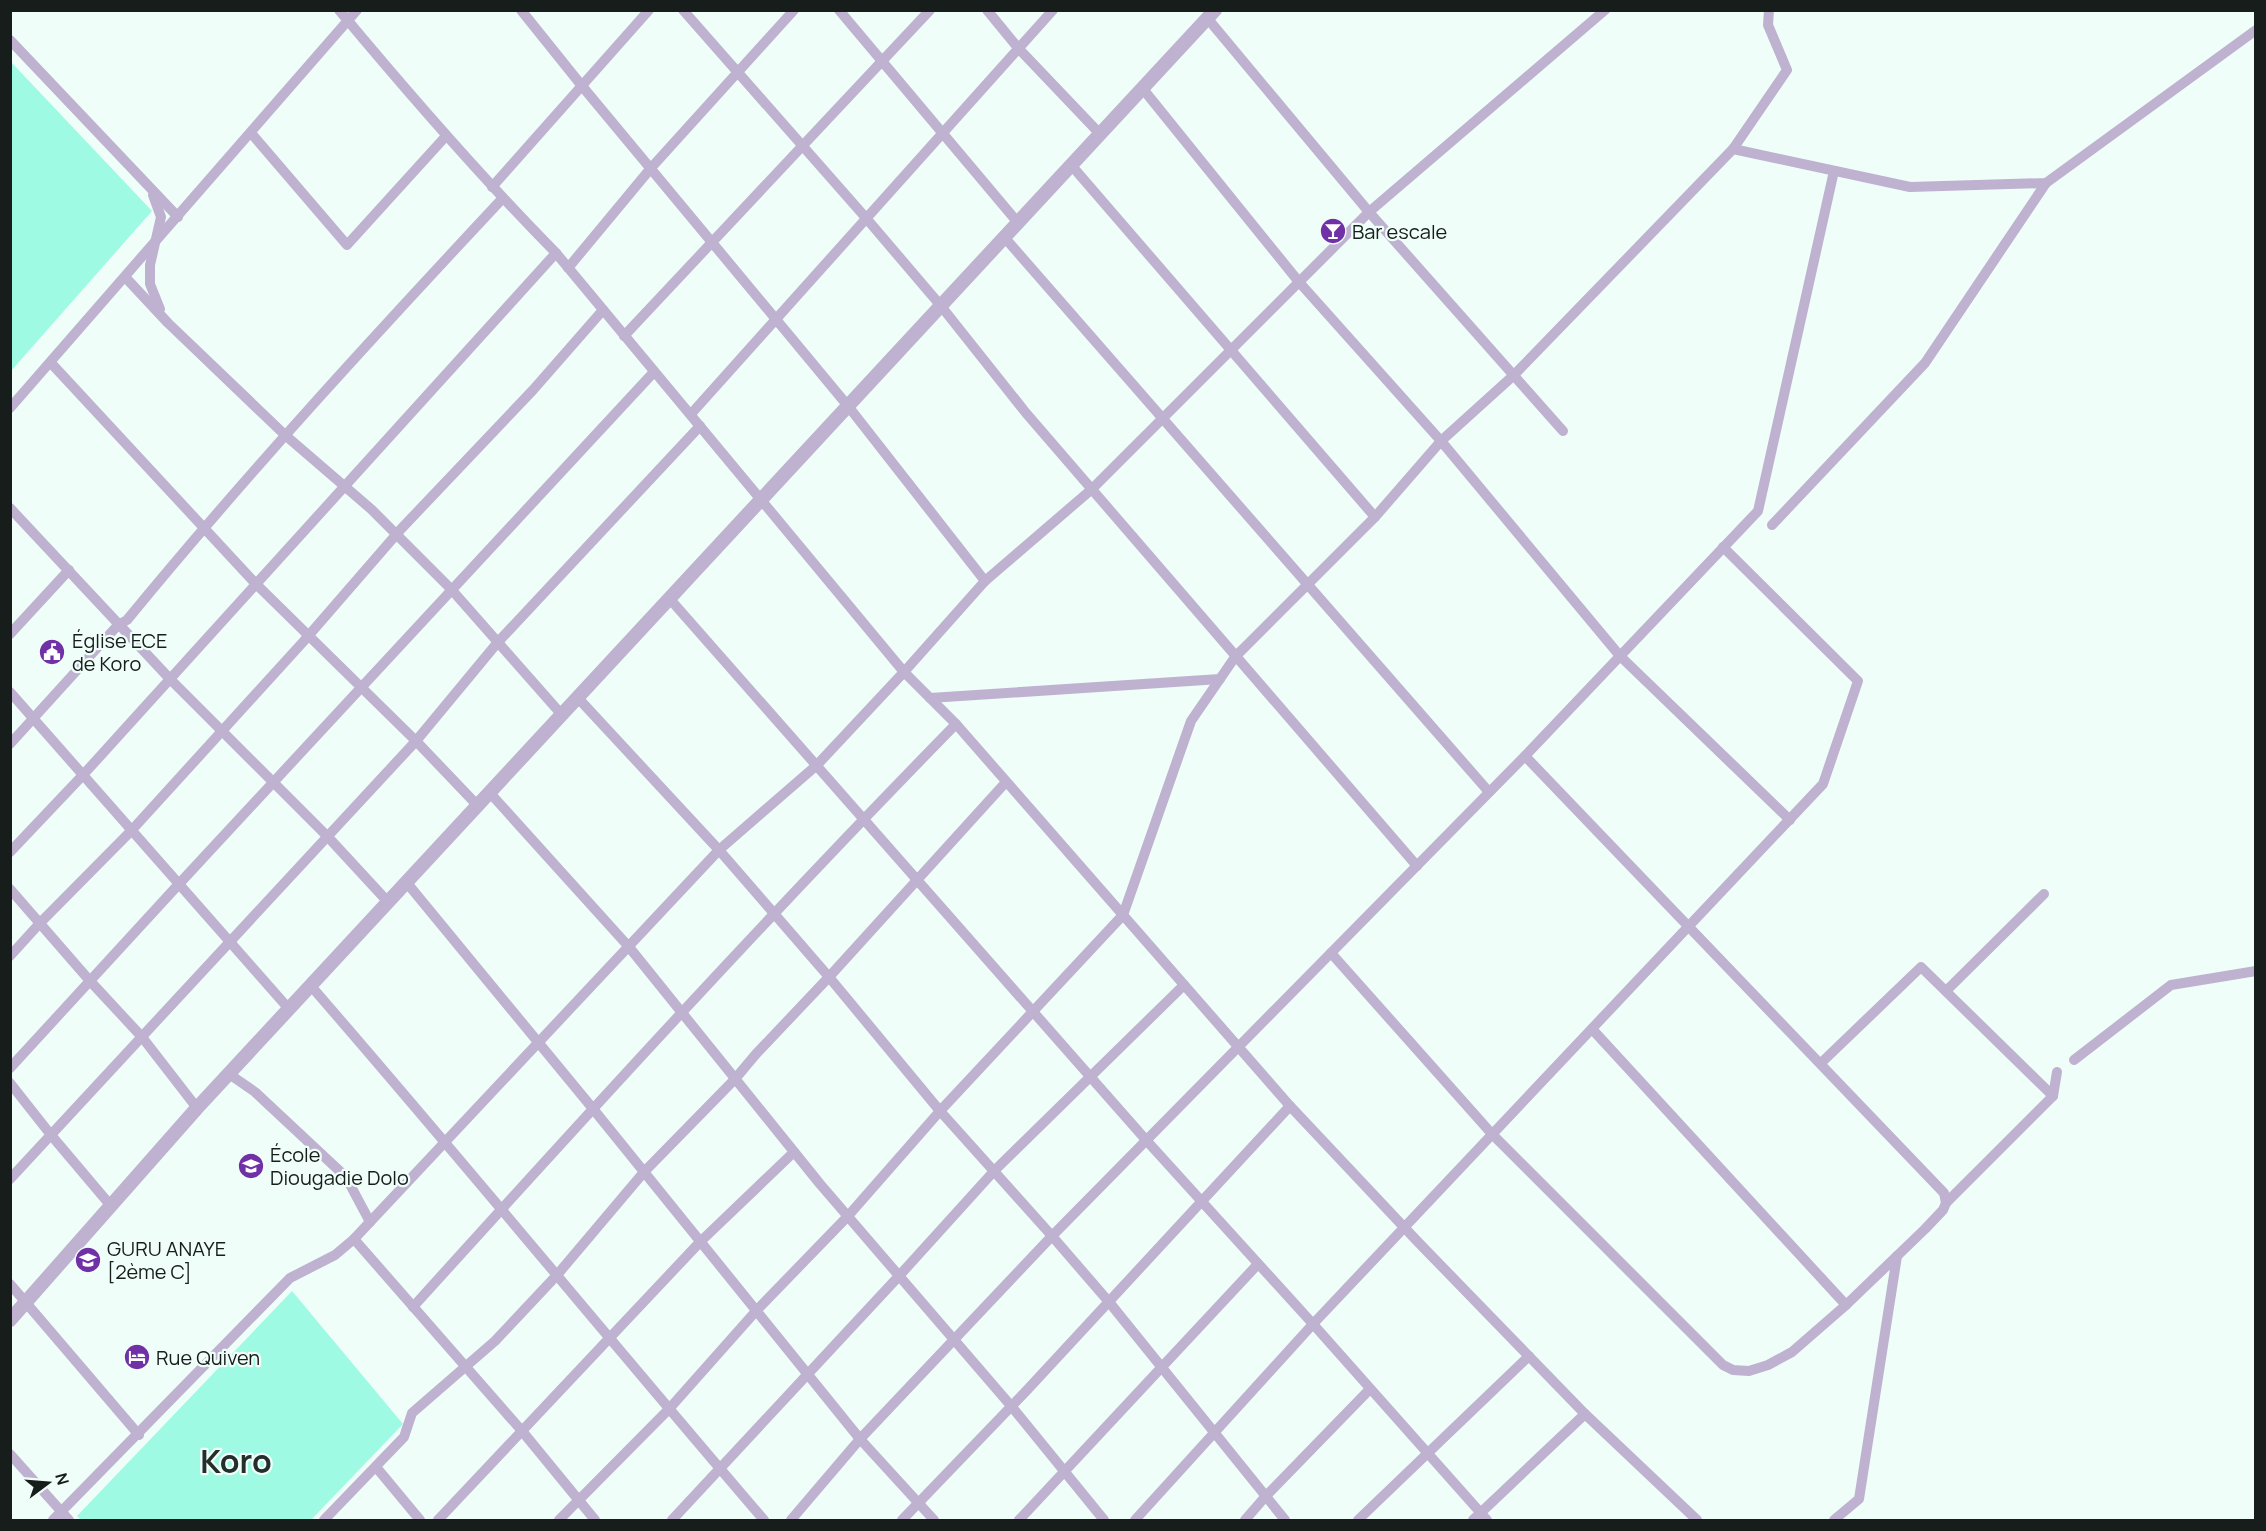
<svg xmlns="http://www.w3.org/2000/svg" width="2266" height="1531" font-family="Manrope,sans-serif">
  <style>
    .green { fill: #9ffae3 }
    .lines { fill: none; stroke-linecap: round; stroke-linejoin: round }
    .minor { stroke: #bfb2d0; stroke-width: 10 }
    .tertiary { stroke: #bfb2d0; stroke-width: 14 }
    .labels { text-anchor: middle; dominant-baseline: central; stroke-width: 4.5; stroke-linejoin: round; paint-order: stroke }
    .poi-label { font-size: 20px; fill: #171d1b; stroke: #f0fefa; text-anchor: start }
    .town-label { font-size: 32px; font-weight: bold; fill: #242f2c; stroke: #f0fefa }
  </style>
  <rect width="100%" height="100%" fill="#f0fefa"/>
  <g class="green">
    <polygon points="11,62 152,211 11,371"/>
    <polygon points="292,1291 403,1424 311,1520 81,1520 77,1516"/>
  </g>
  <g class="lines">
    <g class="minor">
      <path d="M339 10C409 94 480 176 556 253L904 672 956 724 1290 1106"/>
      <polyline points="521,10 582,86 848,406 985,581"/>
      <polyline points="683,10 866,218 941,306 1026,413 1417,866"/>
      <polyline points="839,10 1019,224"/>
      <polyline points="987,10 1019,49 1101,135"/>
      <polyline points="1208,19 1369,212 1563,431"/>
      <polyline points="10,40 178,217"/>
      <polyline points="1143,89 1299,282 1441,441 1620,656 1790,820"/>
      <polyline points="251,133 347,245 446,136"/>
      <polyline points="1733,149 1910,187 2046,183 2256,30"/>
      <polyline points="1072,166 1375,517"/>
      <polyline points="492,187 649,10"/>
      <polyline points="153,195 161,217 150,265 150,284 160,309"/>
      <polyline points="1005,238 1489,792"/>
      <polyline points="568,268 651,168 794,10"/>
      <polyline points="126,278 168,323 285,435 371,509 451,589 562,715"/>
      <polyline points="624,336 930,10"/>
      <polyline points="51,363 256,584 416,741 478,806"/>
      <polyline points="10,408 357,10"/>
      <polyline points="691,414 1053,10"/>
      <polyline points="10,508 170,679 328,837 388,902"/>
      <polyline points="1772,525 1925,363 2046,183"/>
      <polyline points="669,598 1146,1140 1313,1324 1487,1520"/>
      <polyline points="10,634 69,570"/>
      <polyline points="10,692 289,1009"/>
      <polyline points="578,698 719,850 829,977 940,1111 1052,1236 1109,1302 1285,1520"/>
      <polyline points="930,698 1220,679"/>
      <path d="M10 744 118 625 127 620C246 475 374 336 502 199"/>
      <polyline points="490,793 629,947 820,1184 1012,1407 1104,1520"/>
      <polyline points="10,852 83,775 556,253"/>
      <polyline points="407,883 594,1110 860,1439 934,1520"/>
      <polyline points="10,889 90,981 142,1037 197,1108"/>
      <polyline points="1331,953 1492,1134 1723,1365 1733,1370 1749,1371 1768,1365 1792,1352 1846,1305 1925,1229 1943,1210 1946,1203 1944,1193 1525,756"/>
      <polyline points="10,956 40,923 131,831 303,642 401,529 533,390 603,310"/>
      <path d="M311 986C464 1162 612 1343 764 1520"/>
      <polyline points="1946,991 2044,894"/>
      <polyline points="1592,1029 1846,1305"/>
      <polyline points="2074,1060 2171,985 2256,971"/>
      <polyline points="1821,1063 1921,967 2053,1096"/>
      <polyline points="10,1068 178,885 653,373"/>
      <polyline points="229,1074 255,1092 346,1177 370,1222"/>
      <polyline points="10,1083 51,1135 111,1206"/>
      <polyline points="10,1179 416,741 498,642 700,426"/>
      <polyline points="1946,1203 2053,1096 2057,1072"/>
      <polyline points="354,1239 522,1431 595,1520"/>
      <polyline points="10,1284 139,1435"/>
      <path d="M413 1307C591 1110 770 914 956 724"/>
      <polyline points="10,1454 69,1520"/>
      <polyline points="376,1467 420,1520"/>
      <polyline points="53,1520 290,1278 335,1255 354,1239 719,850 817,765 904,672 985,581 1092,489 1369,212 1605,10"/>
      <polyline points="324,1520 404,1437 412,1413 495,1341 557,1275 644,1172 735,1079 756,1054 829,977 1006,782"/>
      <polyline points="438,1520 700,1242 794,1152"/>
      <polyline points="559,1520 669,1409 756,1311 848,1216 940,1111 1123,915 1191,721 1235,657 1375,517 1441,441 1514,375 1733,149 1787,70 1768,25 1769,10"/>
      <polyline points="672,1520 899,1276 995,1170 1184,985"/>
      <polyline points="791,1520 860,1439 1052,1236 1525,756 1758,511 1834,171"/>
      <polyline points="902,1520 1028,1389 1290,1106 1418,1242 1585,1414 1697,1520"/>
      <polyline points="1019,1520 1258,1264"/>
      <polyline points="1135,1520 1313,1324 1823,784 1858,681 1723,547"/>
      <polyline points="1245,1520 1265,1497 1370,1389"/>
      <polyline points="1358,1520 1529,1356"/>
      <polyline points="1473,1520 1585,1414"/>
      <polyline points="1834,1520 1859,1499 1897,1256"/>
    </g>
    <polyline class="tertiary" points="10,1320 197,1108 1215,10"/>
  </g>
  <defs>
    <g id="bar-disc" transform="scale(1.35)"><circle r="9.5" fill="#7131a6" stroke="#f0fefa"/><path d="M-6-5H6L.8 .8V4.5H3.5V6h-7V4.5H-.8V.8Z" fill="#fff"/></g>
    <g id="civic-disc" transform="scale(1.35)"><circle r="9.5" fill="#7131a6" stroke="#f0fefa"/><path d="M-.6-6.5H3V-4.5H.6V-3L4-1V1h2V6H-6V1h2V-1L-.6-3ZM-1.2 2.5V6h2.4V2.5Z" fill="#fff"/></g>
    <g id="school-disc" transform="scale(1.35)"><circle r="9.5" fill="#7131a6" stroke="#f0fefa"/><path d="M0-5L7-2L0 1L-7-2ZM-4 1L0 2.5L4 1V4Q0 6-4 4Z" fill="#fff"/></g>
    <g id="hotel-disc" transform="scale(1.35)"><circle r="9.5" fill="#7131a6" stroke="#f0fefa"/><path d="M-6-4.5h1.5V1H6V5H4.5V3h-9V5H-6ZM-4 0a1.8 1.8 0 1 1 3.6 0ZM.5 0V-2.5h3Q6-2.5 6 0Z" fill="#fff"/></g>
  </defs>
  <g fill-rule="evenodd">
    <use href="#bar-disc" x="1333" y="231"/>
    <use href="#civic-disc" x="52" y="652"/>
    <use href="#school-disc" x="251" y="1166"/>
    <use href="#school-disc" x="88" y="1260"/>
    <use href="#hotel-disc" x="137" y="1357"/>
  </g>
  <g class="labels">
    <g class="poi-label">
      <text x="1352" y="231">Bar escale</text>
      <text x="72" y="640">Église ECE<tspan x="72" dy="23">de Koro</tspan></text>
      <text x="270" y="1154">École<tspan x="270" dy="23">Diougadie Dolo</tspan></text>
      <text x="107" y="1248">GURU ANAYE<tspan x="107" dy="23">[2ème C]</tspan></text>
      <text x="156" y="1357">Rue Quiven</text>
    </g>
    <g class="town-label">
      <text x="236" y="1461">Koro</text>
    </g>
  </g>
  <rect width="2266" height="1531" fill="none" stroke="#171d1b" stroke-width="24"/>
  <g transform="translate(48 1483) rotate(74)" stroke="#f0fefa" stroke-width="4.5" paint-order="stroke">
  <path d="M0-4.5L10 22L0 15L-10 22Z" fill="#171d1b"/>
  <text y="-9" font-size="16" font-weight="bold" text-anchor="middle" fill="#171d1b">N</text>
  </g>
</svg>
